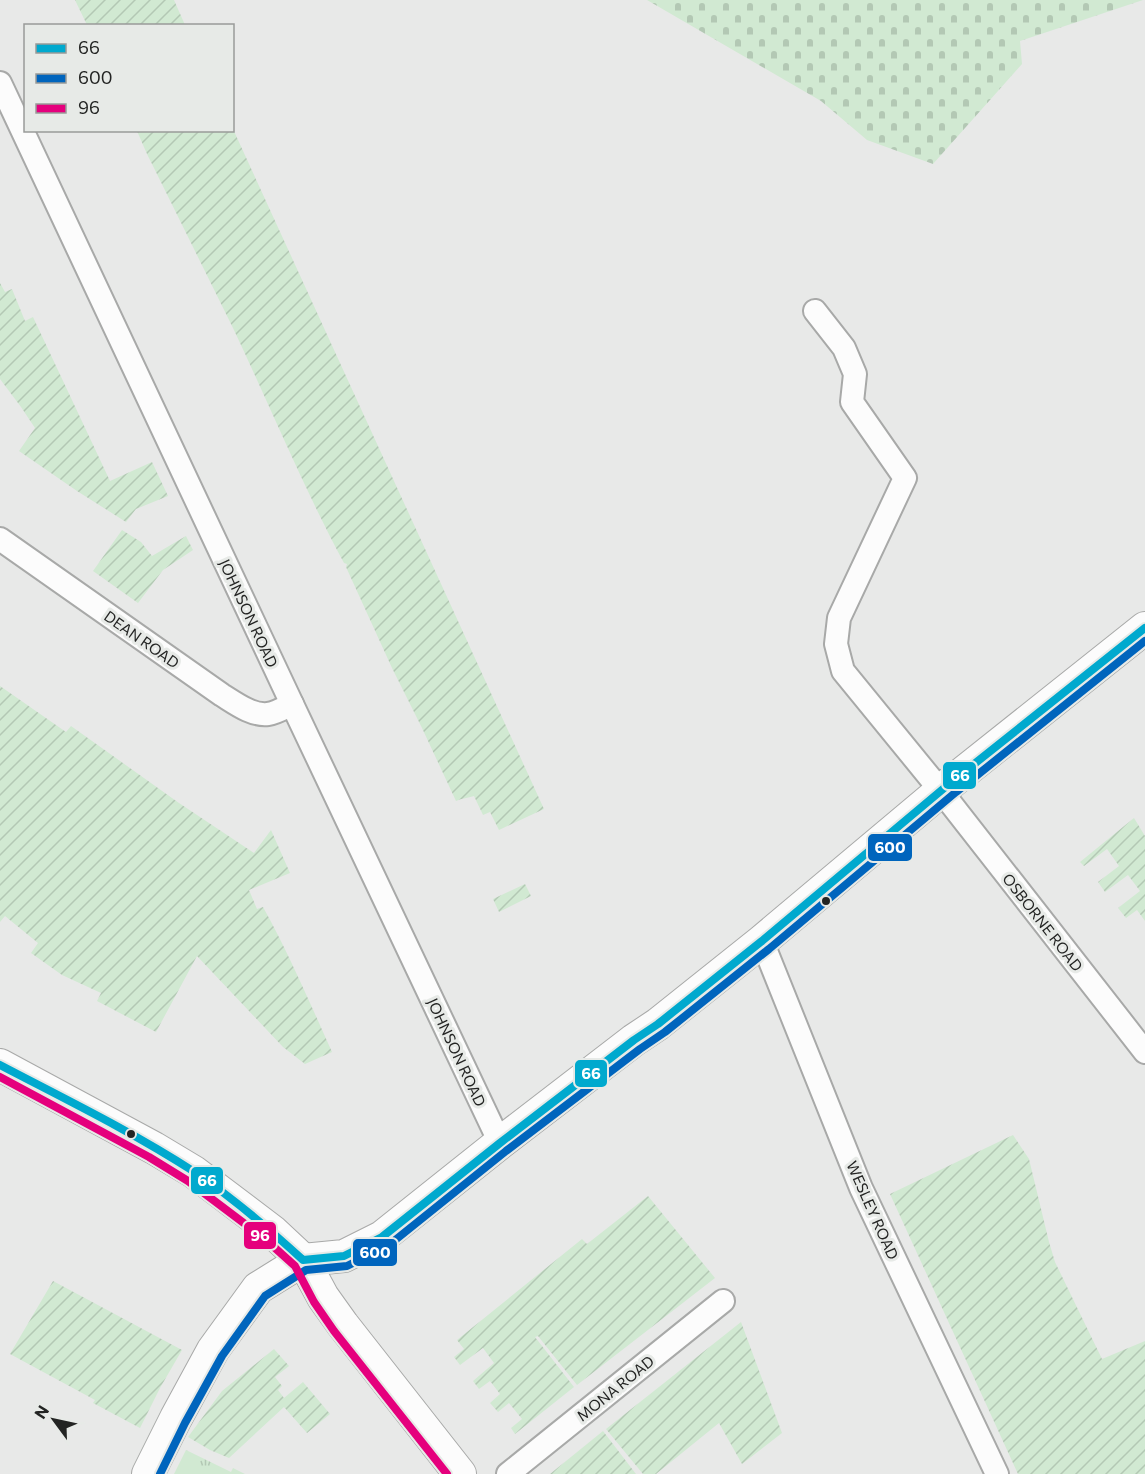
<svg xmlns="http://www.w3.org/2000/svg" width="1145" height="1474" font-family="Commissioner,sans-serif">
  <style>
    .grass { fill: url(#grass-tufts) }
    .cemetery { fill: url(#cemetery-stones) }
    .garden { fill: url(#garden-furrows) }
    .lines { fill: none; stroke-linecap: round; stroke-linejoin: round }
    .minor-casing { stroke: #a8a9a8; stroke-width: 26 }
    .secondary-casing { stroke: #a8a9a8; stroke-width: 34 }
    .minor { stroke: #fcfcfc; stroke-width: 22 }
    .secondary { stroke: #fcfcfc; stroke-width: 32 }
    .bus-1-casing { stroke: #e7eae7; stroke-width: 12 }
    .bus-2-casing { stroke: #e7eae7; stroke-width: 12 }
    .bus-3-casing { stroke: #e7eae7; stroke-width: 12 }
    .bus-1 { stroke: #00a9ce; stroke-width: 8 }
    .bus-2 { stroke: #0065bd; stroke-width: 8 }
    .bus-3 { stroke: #e5007d; stroke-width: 8 }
    .bus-dot { fill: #232423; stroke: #e7eae7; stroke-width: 2 }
    .labels { text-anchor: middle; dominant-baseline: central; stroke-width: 6; stroke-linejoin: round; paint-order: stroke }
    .street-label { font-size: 15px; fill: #232423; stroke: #e7eae7 }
    .line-badge { stroke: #e7eae7; stroke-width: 2 }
    .badge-label { font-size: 16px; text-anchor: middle; font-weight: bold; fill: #fff }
  </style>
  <defs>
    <pattern id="grass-tufts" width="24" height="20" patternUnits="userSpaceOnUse" patternTransform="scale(1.5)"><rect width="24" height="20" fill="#d1e9d2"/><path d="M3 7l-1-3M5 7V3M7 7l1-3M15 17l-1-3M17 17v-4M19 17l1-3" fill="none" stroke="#b3c8b4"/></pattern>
    <pattern id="cemetery-stones" width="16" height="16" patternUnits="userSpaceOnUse" patternTransform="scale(1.5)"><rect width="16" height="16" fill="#d1e9d2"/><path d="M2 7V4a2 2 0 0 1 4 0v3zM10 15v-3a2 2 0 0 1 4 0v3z" fill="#b3c8b4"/></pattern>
    <pattern id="garden-furrows" width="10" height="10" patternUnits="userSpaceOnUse" patternTransform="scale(1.5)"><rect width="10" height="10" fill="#d1e9d2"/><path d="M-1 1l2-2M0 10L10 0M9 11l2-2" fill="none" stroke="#b3c8b4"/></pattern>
  </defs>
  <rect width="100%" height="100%" fill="#e8e9e8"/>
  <polygon class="grass" points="186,1450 231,1472 233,1468 245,1474 174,1474"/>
  <polygon class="cemetery" points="647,0 1143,0 1020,41 1022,64 933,164 867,140 821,101"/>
  <g class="garden">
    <polygon points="75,0 174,0 185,25 87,25"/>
    <path d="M233 129 544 809 499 830 490 812 483 815 474 796C468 798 462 798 456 801L422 728 392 668 346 567 347 564 344 563C303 487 270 406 233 328 206 273 179 219 152 164 146 153 142 142 137 131L232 130Z"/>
    <polygon points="0,283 5,292 12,289 25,321 33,317 110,481 152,462 168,496 136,509 126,522 77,491 19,451 35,428 21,407 0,379"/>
    <polygon points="122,530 141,542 152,556 186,536 193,550 163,570 138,603 93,571"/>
    <path d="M0 686 66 732 71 726 179 803 254 853 271 830 290 873 249 890 257 909 263 907C289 954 310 1003 332 1052L305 1064 283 1047 197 956 156 1032 97 1001 101 993 62 975 31 953 38 943 5 916 0 922Z"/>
    <polygon points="1134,818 1145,836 1145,921 1137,910 1126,918 1118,908 1140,891 1128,875 1105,892 1098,882 1119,866 1107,849 1084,866 1080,862"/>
    <polygon points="525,884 531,896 499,912 493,899"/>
    <polygon points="1013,1135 1029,1159 1049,1242 1055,1262 1102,1359 1145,1341 1145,1474 1018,1474 890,1194"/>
    <polygon points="648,1196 715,1278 577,1385 538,1336 535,1337 574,1387 515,1434 511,1428 522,1419 509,1403 498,1412 490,1403 500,1394 490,1381 479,1389 473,1381 494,1363 483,1348 460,1365 454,1357 464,1349 457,1340 582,1239 587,1244"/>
    <polygon points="53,1281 182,1350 160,1388 140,1428 93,1403 95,1400 10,1354"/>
    <polygon points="741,1322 782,1433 742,1464 719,1423 656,1474 643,1474 606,1429"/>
    <polygon points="274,1349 289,1366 275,1377 282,1386 278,1390 284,1398 303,1382 330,1414 307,1433 284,1407 229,1458 210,1450 188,1437 222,1391"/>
    <polygon points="603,1431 636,1474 550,1474"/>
  </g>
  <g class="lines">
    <g class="minor-casing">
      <g id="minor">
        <polyline points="0,83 292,704 500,1143"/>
        <polyline points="815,311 844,348 855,374 852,402 905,478 839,618 836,644 843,671 941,791 1145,1052"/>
        <path d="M0 539 222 695C235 703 252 716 268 714 276 713 284 708 292 704"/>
        <polyline points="762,941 861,1188 997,1474"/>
        <polyline points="508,1474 723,1301"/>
      </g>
    </g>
    <g class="secondary-casing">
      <g id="secondary">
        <polyline points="0,1065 154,1148 194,1172 272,1231 303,1260 323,1297 343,1325 460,1474"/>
        <polyline points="148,1474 176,1418 213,1350 258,1288 303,1260 344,1256 382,1237 500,1143 634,1040 658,1024 762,941 949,784 1145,628"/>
      </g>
    </g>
    <use href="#minor" class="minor"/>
    <use href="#secondary" class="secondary"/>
    <g class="bus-1-casing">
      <path id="bus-1" d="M0 1065C65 1099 131 1131 193 1171 232 1197 268 1228 303 1260L344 1256 382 1237 500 1143 634 1040 658 1024 762 941 949 784 1145 628"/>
    </g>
    <g class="bus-2-casing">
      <polyline id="bus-2" points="160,1474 185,1423 222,1356 265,1296 306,1270 347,1266 389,1245 506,1151 640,1049 665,1032 769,949 956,792 1145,641"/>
    </g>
    <g class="bus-3-casing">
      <polyline id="bus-3" points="0,1077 149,1157 188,1181 265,1239 295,1266 314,1302 334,1331 447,1474"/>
    </g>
    <use href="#bus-1" class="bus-1"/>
    <use href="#bus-2" class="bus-2"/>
    <use href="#bus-3" class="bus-3"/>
  </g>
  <g class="bus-dot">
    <circle cx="826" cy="901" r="5"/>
    <circle cx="131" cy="1134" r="5"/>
  </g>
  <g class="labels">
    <g class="street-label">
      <text transform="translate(249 613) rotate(65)">JOHNSON ROAD</text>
      <text transform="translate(142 639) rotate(35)">DEAN ROAD</text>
      <text transform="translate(1043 922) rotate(52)">OSBORNE ROAD</text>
      <text transform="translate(457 1052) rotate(65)">JOHNSON ROAD</text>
      <text transform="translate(873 1210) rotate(66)">WESLEY ROAD</text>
      <text transform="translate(615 1388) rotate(-39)">MONA ROAD</text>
    </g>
  </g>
  <g class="line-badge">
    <rect x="942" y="761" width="35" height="29" rx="6" fill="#00a9ce"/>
    <rect x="867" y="833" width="46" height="29" rx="6" fill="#0065bd"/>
    <rect x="574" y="1059" width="34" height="29" rx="6" fill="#00a9ce"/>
    <rect x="190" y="1166" width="34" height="29" rx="6" fill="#00a9ce"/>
    <rect x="243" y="1221" width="34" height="29" rx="6" fill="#e5007d"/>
    <rect x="352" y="1238" width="46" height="29" rx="6" fill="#0065bd"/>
  </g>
  <g class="badge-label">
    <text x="960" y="781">66</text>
    <text x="890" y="853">600</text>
    <text x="591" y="1079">66</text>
    <text x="207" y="1186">66</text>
    <text x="260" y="1241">96</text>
    <text x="375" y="1258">600</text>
  </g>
  <rect x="24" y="24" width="210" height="108" fill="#e7eae7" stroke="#999b99" stroke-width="1.5"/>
  <rect x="36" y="44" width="30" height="9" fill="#00a9ce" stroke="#999b99" stroke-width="1.5"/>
  <text x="78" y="54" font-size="18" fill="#232423">66</text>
  <rect x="36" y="74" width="30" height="9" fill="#0065bd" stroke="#999b99" stroke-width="1.5"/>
  <text x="78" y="84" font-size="18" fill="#232423">600</text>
  <rect x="36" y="104" width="30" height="9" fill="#e5007d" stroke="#999b99" stroke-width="1.5"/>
  <text x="78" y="114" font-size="18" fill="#232423">96</text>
  <g transform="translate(54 1420) rotate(303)" stroke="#e7eae7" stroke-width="4.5" paint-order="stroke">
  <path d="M0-4.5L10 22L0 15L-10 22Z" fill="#232423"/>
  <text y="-9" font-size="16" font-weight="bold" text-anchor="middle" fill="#232423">N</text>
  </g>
</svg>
